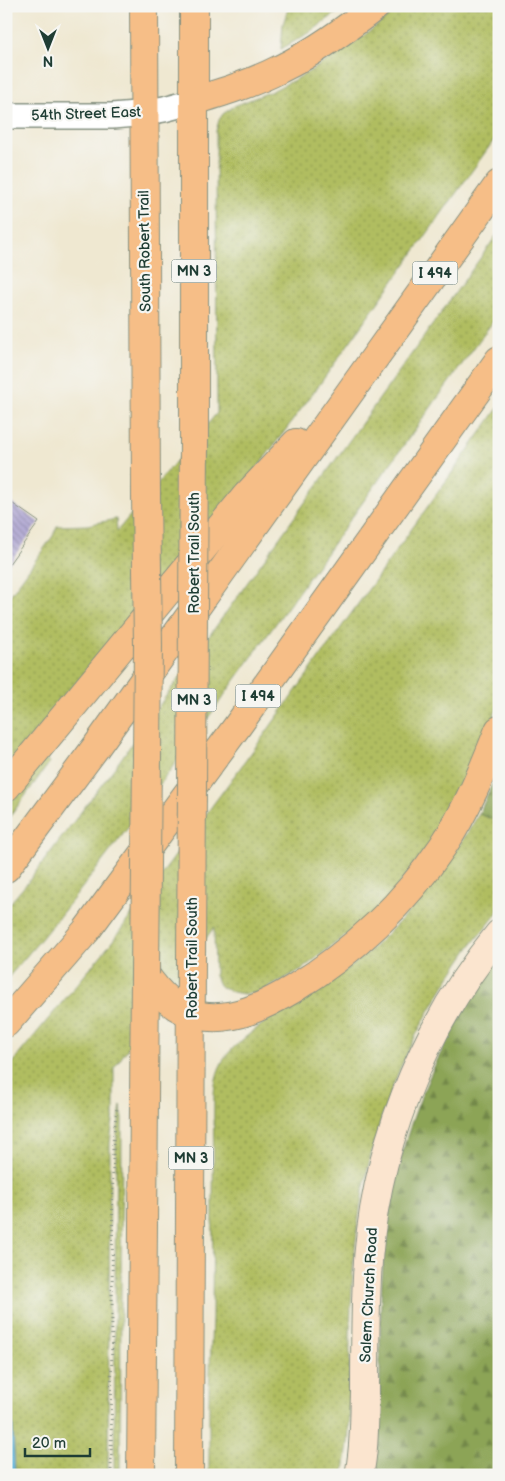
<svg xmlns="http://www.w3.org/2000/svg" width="505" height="1481" font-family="'Balsamiq Sans',sans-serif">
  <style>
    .grass { fill: url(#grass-dots); stroke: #687d4a }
    .forest { fill: url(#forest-firs); stroke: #567045 }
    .water { fill: #64b7df; stroke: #427a8a }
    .building { fill: url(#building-back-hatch) }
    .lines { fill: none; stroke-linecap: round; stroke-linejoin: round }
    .street-casing { stroke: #879282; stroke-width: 28 }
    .secondary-casing { stroke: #879282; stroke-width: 30 }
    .primary-casing { stroke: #879282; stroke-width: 30 }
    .highway-casing { stroke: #879282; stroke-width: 30 }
    .path { stroke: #879282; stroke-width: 3; stroke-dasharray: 1 4; stroke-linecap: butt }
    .street { stroke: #fff; stroke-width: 25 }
    .secondary { stroke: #fbe5cf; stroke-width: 28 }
    .primary { stroke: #f6be87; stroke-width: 28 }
    .highway { stroke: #f6be87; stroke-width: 28 }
    .primary-bridge-casing { stroke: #879282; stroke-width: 30; stroke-linecap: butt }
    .primary-bridge { stroke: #f6be87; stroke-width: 28 }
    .labels { text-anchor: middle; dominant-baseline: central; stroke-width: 4.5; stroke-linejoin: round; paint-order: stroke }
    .shield { fill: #f6f6f2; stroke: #60746d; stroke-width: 1 }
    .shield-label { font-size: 14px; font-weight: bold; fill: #1f3d34 }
    .street-label { font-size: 15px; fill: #1f3d34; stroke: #f6f6f2 }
  </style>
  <defs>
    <pattern id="grass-dots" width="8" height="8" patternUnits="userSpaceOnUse" patternTransform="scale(1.25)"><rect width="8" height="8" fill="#b0bd60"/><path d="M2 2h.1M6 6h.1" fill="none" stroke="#8f9b50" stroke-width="1.8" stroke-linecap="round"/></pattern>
    <pattern id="forest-firs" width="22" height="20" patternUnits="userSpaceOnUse" patternTransform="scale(1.25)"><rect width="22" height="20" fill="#8ca456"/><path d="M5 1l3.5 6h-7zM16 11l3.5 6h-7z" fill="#728748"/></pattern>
    <pattern id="building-back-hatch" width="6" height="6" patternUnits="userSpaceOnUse" patternTransform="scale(1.25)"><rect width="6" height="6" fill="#afa6d2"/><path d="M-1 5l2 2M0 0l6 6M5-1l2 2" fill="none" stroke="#8e88ab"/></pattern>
  </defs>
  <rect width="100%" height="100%" fill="#f6f6f2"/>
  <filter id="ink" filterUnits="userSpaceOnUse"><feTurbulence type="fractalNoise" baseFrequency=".02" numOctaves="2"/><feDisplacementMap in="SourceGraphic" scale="10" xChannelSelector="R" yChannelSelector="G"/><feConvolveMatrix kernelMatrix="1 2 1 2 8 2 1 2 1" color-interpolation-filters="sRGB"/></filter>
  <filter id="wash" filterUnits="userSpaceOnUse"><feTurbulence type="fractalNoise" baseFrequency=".0096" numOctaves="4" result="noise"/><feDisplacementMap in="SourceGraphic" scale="20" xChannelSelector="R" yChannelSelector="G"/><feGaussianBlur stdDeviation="1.12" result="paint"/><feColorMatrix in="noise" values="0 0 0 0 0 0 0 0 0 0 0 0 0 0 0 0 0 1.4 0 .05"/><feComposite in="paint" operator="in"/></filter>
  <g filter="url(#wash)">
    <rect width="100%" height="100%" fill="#efe8d1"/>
    <g class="grass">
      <polygon points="289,6 346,6 309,33 281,49 283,24"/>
      <polygon points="402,6 499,6 499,133 317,388 257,468 6,773 6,601 53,536 57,526 87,525 116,519 117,531 217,413 216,131 219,120 223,114 234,106 272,91 302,76 349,47"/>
      <path d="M499 232V313C413 432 327 552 241 672 166 776 91 883 6 980V908L28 882 118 763Z"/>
      <polygon points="499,407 499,703 491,725 453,813 381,908 302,969 262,991 256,993 243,994 233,992 222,988 219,985 215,976 214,927 114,1068 114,1113 110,1142 108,1475 15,1475 10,1362 6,1336 6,1070 108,947 181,848 257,745"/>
      <polygon points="43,757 50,762 6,822 6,802"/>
      <path d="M479 814 499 821C499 841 499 862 499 882 499 890 500 900 499 908 498 915 477 937 472 944 439 991 410 1040 390 1093 360 1174 352 1250 350 1335 349 1381 353 1430 343 1475H209V1392L212 1318 214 1094C215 1079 218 1067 227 1055 234 1046 243 1039 252 1032 280 1010 312 994 341 974 358 962 373 948 387 934 424 899 453 857 479 814Z"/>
      <polygon points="121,1105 122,1118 120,1475 114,1475 116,1142"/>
    </g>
    <g class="forest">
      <polygon points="499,768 499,821 479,814"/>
      <path d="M499 958V1219L495 1254 499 1289V1475H377C375 1462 378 1450 379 1437 379 1417 380 1397 380 1376 380 1330 380 1283 386 1236 397 1135 439 1039 499 958Z"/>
    </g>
    <polygon class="water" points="6,1337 10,1362 15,1475 6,1475"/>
    <g id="blocks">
      <polygon class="building" points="6,499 39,522 6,568"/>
    </g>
  </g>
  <g filter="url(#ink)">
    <use href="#blocks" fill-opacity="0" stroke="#879282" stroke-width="1"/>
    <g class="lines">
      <g class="street-casing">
        <polyline id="street" points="6,116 112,116 136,114 164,109 194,101"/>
      </g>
      <g class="secondary-casing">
        <path id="secondary" d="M359 1475C365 1448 364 1419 365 1392 365 1354 365 1316 367 1278 372 1155 420 1030 499 934"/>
      </g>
      <g class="primary-casing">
        <g id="primary">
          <polyline points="144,6 146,496"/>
          <polyline points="194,441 194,6"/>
          <polyline points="141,1475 145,974"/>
          <polyline points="189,1475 191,959"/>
        </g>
      </g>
      <g class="highway-casing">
        <g id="highway">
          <path d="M194 101C223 92 253 83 280 69 315 52 346 29 376 6"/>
          <polyline points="6,787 247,495 296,443"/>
          <polyline points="6,868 96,747 499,184"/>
          <path d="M145 974C159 994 176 1012 201 1016 233 1022 266 1005 293 989 353 952 404 904 443 846 467 810 483 770 499 730"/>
          <polyline points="6,1023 86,931 236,728 499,360"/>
        </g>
      </g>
      <polyline class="path" points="111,1475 113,1142 117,1108"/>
      <use href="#street" class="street"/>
      <use href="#secondary" class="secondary"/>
      <use href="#primary" class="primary"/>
      <use href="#highway" class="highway"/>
      <g class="primary-bridge-casing">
        <g id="primary-bridge">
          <polyline points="191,959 194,441"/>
          <polyline points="145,974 148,645 146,496"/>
        </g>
      </g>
      <use href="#primary-bridge" class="primary-bridge"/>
    </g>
  </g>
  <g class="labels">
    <g class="shield">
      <rect x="171.5" y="259.5" width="45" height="23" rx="4"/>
      <rect x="412.5" y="261.5" width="45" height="23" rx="4"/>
      <rect x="235.5" y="684.5" width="45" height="23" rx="4"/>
      <rect x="171.5" y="688.5" width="45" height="23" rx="4"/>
      <rect x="168.5" y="1146.5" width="45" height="23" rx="4"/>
    </g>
    <g class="shield-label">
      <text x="194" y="271">MN 3</text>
      <text x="435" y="273">I 494</text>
      <text x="258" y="696">I 494</text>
      <text x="194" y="700">MN 3</text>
      <text x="191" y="1158">MN 3</text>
    </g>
    <g class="street-label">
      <text transform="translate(86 114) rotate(-2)">54th Street East</text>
      <text transform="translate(145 251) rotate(-91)">South Robert Trail</text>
      <text transform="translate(194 553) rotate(-90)">Robert Trail South</text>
      <text transform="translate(192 958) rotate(-90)">Robert Trail South</text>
      <text transform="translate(369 1295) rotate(-87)">Salem Church Road</text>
    </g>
  </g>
  <rect width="505" height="1481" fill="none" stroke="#f6f6f2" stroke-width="25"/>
  <g transform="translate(48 48) rotate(180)" stroke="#f6f6f2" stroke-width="4" paint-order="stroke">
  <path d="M0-4L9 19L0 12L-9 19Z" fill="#1f3d34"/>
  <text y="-8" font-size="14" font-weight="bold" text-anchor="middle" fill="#1f3d34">N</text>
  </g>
  <path d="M25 1448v8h65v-8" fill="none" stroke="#1f3d34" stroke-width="2.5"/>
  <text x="32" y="1448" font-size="15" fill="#1f3d34" stroke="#f6f6f2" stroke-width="4" paint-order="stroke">20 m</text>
</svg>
